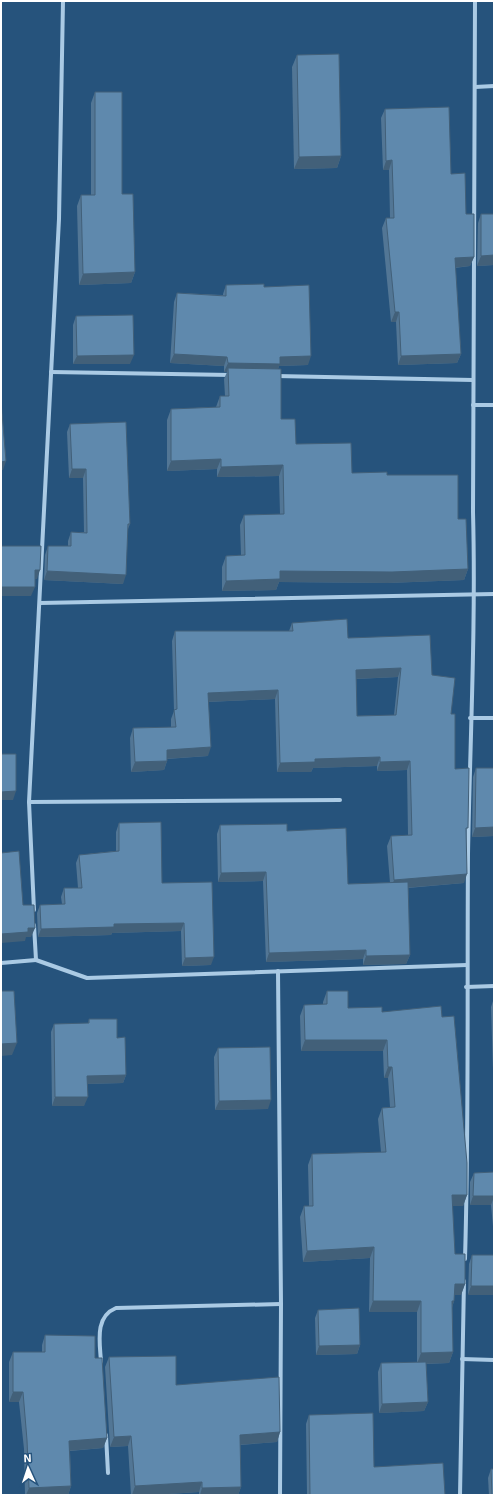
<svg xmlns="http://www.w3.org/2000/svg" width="495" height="1496" font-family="'Exo 2',sans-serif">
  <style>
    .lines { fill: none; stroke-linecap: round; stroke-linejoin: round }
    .minor { stroke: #aacae4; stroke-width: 4 }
    .wall { fill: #527695; fill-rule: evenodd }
    .shaded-wall { fill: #426079 }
    .building { fill: #5f89ad; stroke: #426079; fill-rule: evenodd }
  </style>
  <rect width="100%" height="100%" fill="#26537c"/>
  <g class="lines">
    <g class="minor">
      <polyline points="475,87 494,86"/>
      <polyline points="51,372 231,375"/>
      <polyline points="276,376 473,380"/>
      <polyline points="473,405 494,405"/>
      <polyline points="40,603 494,594"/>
      <polyline points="470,718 494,718"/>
      <polyline points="29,802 340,800"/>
      <polyline points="34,910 29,802 59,219 63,1"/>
      <polyline points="34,925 36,960 87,978 467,965"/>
      <polyline points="1,963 36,960"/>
      <polyline points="278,971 281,1304 280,1495"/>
      <polyline points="466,987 494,986"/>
      <path d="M465 1259C469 1124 467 989 468 854 470 740 476 626 473 512L475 1"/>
      <polyline points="462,1359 494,1360"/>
      <path d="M101 1362C100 1343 94 1317 116 1308L281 1304"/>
      <polyline points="106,1435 108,1473"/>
      <polyline points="460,1495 464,1281"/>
    </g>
  </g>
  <g class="wall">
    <polygon points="297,55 341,156 337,168 294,169 292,67"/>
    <polygon points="95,92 122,194 135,272 131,283 79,285 77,206 81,195 91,195 91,103"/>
    <polygon points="385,109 451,174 466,214 474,257 470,266 455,268 461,354 457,363 398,365 396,322 391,322 382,228 386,218 390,218 389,170 383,170 381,118"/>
    <polygon points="481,214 494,214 494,265 477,266 478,223"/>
    <polygon points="226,285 264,287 308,365 279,366 278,369 281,419 296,444 352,473 387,475 458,519 468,569 464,580 388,583 279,582 276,590 222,591 222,567 226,556 241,555 240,525 244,515 280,514 279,476 217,477 217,469 167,471 167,420 171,409 216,407 220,396 225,396 224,379 227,372 224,372 224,366 170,363 174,302 177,293 223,295 223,294"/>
    <polygon points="76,316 130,364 73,364 73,325"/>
    <polygon points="70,424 130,524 128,529 123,584 44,580 45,555 48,546 68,546 68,541 71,532 84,532 83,478 69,478 67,432"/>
    <path d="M292 623 348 638 432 675 451 714 455 769 466 832 464 883 408 888 410 955 406 964 363 965V959L266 962 263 881 218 882 217 834 220 825 287 831 348 884 390 883 387 846 391 836 408 835 407 770 377 771V766L313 768 311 772H277L275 699 208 702V756L167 759V761L164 770 131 772 130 738 133 728 171 727V719L174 711 172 641 175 631H289ZM398 677 394 715 357 716 356 679Z"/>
    <polygon points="476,768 494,768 494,836 472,837 473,777"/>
    <polygon points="119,823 162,883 211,965 182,966 181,931 112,933 111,935 38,937 37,913 40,905 62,904 61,897 64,888 78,888 76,863 79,855 116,851 116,832"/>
    <polygon points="327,991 348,1008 382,1012 442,1017 467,1195 463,1206 452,1206 455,1254 465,1284 461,1295 454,1295 454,1301 452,1308 453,1352 449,1363 426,1364 428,1402 424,1411 379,1413 378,1372 381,1363 417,1362 417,1312 369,1312 370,1258 303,1262 300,1217 304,1206 309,1206 308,1165 312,1154 381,1152 378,1119 382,1108 390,1107 388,1078 384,1078 383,1051 301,1051 300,1016 304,1005 323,1005 323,1002"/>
    <polygon points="494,998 494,1101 491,1007"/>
    <polygon points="89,1019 117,1038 126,1075 123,1083 87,1084 84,1106 52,1106 51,1032 54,1024 88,1024"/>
    <polygon points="218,1048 268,1109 215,1110 214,1057"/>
    <polygon points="494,1172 494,1237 491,1205 470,1205 470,1182 474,1173"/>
    <polygon points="472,1255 494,1255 468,1295 469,1264"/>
    <polygon points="318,1310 360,1345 357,1354 316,1355 315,1318"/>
    <polygon points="45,1335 95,1358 107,1438 103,1448 70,1451 71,1486 68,1495 25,1495 24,1449 19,1402 9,1402 9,1362 13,1352 42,1352 42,1345"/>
    <polygon points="109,1357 176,1385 280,1432 277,1442 240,1445 241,1487 238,1495 199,1495 199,1492 153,1495 131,1495 128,1446 110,1447 105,1367"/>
    <polygon points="309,1415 374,1467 445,1495 307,1495 306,1424"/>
    <polygon points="491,1469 494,1495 489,1495 488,1478"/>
  </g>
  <g class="shaded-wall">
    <polygon points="341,156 337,168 294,169 299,157"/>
    <polygon points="392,160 389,170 383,170 386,161"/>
    <polygon points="494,255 494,265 477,266 481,256"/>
    <polygon points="474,257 470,266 451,268 455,258"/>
    <polygon points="135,272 131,283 79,285 83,274"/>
    <polygon points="395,312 399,312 396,322 391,322"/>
    <polygon points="174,354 227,357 224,366 170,363"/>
    <polygon points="461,354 457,363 398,365 401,356"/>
    <polygon points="134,355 130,364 73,364 77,356"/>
    <polygon points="311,356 308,365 279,366 277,373 228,368 227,372 224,372 228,363 280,357"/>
    <polygon points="221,459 217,469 167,471 171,461"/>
    <polygon points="6,461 3,470 1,470 1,462"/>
    <polygon points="283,465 279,476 217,477 221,467"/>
    <polygon points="72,469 86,469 83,478 69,478"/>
    <polygon points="468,569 464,580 388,583 279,582 276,590 222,591 226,581 280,571"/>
    <polygon points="35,570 40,570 37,579 31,579"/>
    <polygon points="47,571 126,575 123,584 44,580"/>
    <polygon points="1,587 35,587 31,596 1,596"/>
    <polygon points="401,668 398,677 352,679 356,670"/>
    <polygon points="278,690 275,699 204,702 208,693"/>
    <polygon points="211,747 208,756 163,759 167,750"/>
    <polygon points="380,757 377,766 313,768 311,772 277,772 280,763 315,759"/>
    <polygon points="167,761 164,770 131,772 135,762"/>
    <polygon points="410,761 407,770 377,771 380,762"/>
    <polygon points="16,791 13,800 1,800 1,792"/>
    <polygon points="494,827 494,836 472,837 475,828"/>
    <polygon points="266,872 263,881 218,882 221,873"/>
    <polygon points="467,874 464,883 391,889 394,880"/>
    <polygon points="184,923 181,931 112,933 111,935 38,937 41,929 114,924"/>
    <polygon points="28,928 35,928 31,937 26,937 25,941 1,943 1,934"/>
    <polygon points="366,950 363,959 266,962 269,953"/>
    <polygon points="410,955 406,964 363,965 366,956"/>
    <polygon points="214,957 211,965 182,966 185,958"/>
    <polygon points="305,1040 387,1040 383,1051 301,1051"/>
    <polygon points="17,1043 12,1055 1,1056 1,1044"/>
    <polygon points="388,1067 392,1067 388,1078 384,1078"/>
    <polygon points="126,1075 123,1083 84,1084 87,1076"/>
    <polygon points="55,1097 88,1097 84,1106 52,1106"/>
    <polygon points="271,1100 268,1109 215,1110 219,1101"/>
    <polygon points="452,1195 467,1195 463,1206 448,1206"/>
    <polygon points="473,1196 494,1196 494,1197 491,1205 470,1205"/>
    <polygon points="374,1247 370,1258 303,1262 307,1251"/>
    <polygon points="455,1284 465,1284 461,1295 451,1295"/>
    <polygon points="471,1286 494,1286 494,1295 468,1295"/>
    <polygon points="373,1301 421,1301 417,1312 369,1312"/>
    <polygon points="452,1301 454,1301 450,1312"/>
    <polygon points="360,1345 357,1354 316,1355 319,1346"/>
    <polygon points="453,1352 449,1363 417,1364 421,1353"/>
    <polygon points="13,1392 23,1392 19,1402 9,1402"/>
    <polygon points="428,1402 424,1411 379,1413 382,1404"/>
    <polygon points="280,1432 277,1442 236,1445 240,1435"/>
    <polygon points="131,1436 128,1446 110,1447 114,1437"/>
    <polygon points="107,1438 103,1448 66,1451 69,1441"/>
    <polygon points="202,1482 199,1492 153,1495 132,1495 135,1486"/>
    <polygon points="71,1486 68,1495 26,1495 29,1488"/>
    <polygon points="241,1487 238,1495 200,1495 202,1488"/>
  </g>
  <g class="building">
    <polygon points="339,54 341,156 299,157 297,55"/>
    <polygon points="95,92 122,92 122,194 133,194 135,272 83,274 81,195 95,195"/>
    <polygon points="449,107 451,174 465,173 466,214 474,214 474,257 455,258 461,354 401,356 399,312 395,312 386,218 394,218 392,160 386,161 385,109"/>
    <polygon points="481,214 494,214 494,255 481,256"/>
    <polygon points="264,284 264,287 309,285 311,356 280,357 280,364 228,363 227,357 174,354 177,293 226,296 226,285"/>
    <polygon points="133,315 134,355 77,356 76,316"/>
    <polygon points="228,368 281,369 281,419 295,419 296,444 351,443 352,473 387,472 387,475 458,475 458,519 466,519 468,569 392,572 280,571 280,579 226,581 226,556 245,555 244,515 284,514 283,465 221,467 221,459 171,461 171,409 220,407 220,396 229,396"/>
    <polygon points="1,401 6,461 1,462"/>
    <polygon points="126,422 130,524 128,524 126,575 47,571 48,546 71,546 71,532 87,533 86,469 72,469 70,424"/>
    <polygon points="1,546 41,546 40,570 35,570 35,587 1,587"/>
    <path d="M347 619 348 638 430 635 432 675 455 678 451 714H455V769L469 768 468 828H466L467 874 394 880 391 836 412 835 410 761 380 762V757L315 759V762L280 763 278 690 208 693 211 747 167 750V761L135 762 133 728 176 727 174 710 177 709 175 631H293L292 623ZM401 668 396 715 357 716 356 670Z"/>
    <polygon points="1,754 16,754 16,791 1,792"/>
    <polygon points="476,768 494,768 494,827 475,828"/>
    <polygon points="161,822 162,883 212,882 214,957 185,958 184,923 114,924 114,927 41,929 40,905 65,904 64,888 82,888 79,855 119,851 119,823"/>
    <polygon points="287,824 287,831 346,828 348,884 408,882 410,955 366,956 366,950 269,953 266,872 221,873 220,825"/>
    <polygon points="19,851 23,905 34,905 35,928 28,928 28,932 1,934 1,853"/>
    <polygon points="1,991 14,991 17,1043 1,1044"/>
    <polygon points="327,991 348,991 348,1008 382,1007 382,1012 441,1006 442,1017 454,1016 467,1163 467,1195 452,1195 455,1254 465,1254 465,1284 455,1284 454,1301 452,1301 453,1352 421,1353 421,1301 373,1301 374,1247 307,1251 304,1206 313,1206 312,1154 386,1152 382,1108 395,1107 392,1067 388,1067 387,1040 305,1040 304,1005 327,1004"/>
    <polygon points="89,1019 117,1019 117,1038 125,1037 126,1075 87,1076 88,1097 55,1097 54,1024 89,1023"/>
    <polygon points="270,1047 271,1100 219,1101 218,1048"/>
    <polygon points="494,1172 494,1196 473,1196 474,1173"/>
    <polygon points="472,1255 494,1255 494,1286 471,1286"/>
    <polygon points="359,1308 360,1345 319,1346 318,1310"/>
    <polygon points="45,1335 95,1336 95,1358 102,1358 107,1438 69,1441 71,1486 29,1488 27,1440 23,1392 13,1392 13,1352 45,1352"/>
    <polygon points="176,1356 176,1385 279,1377 280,1432 240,1435 241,1487 202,1488 202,1482 135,1486 131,1436 114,1437 109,1357"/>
    <polygon points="426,1362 428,1402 382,1404 381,1363"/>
    <polygon points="373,1413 374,1467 443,1463 445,1495 310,1495 309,1415"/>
    <polygon points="491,1469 494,1469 494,1495 492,1495"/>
  </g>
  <rect width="495" height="1496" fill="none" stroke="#ffffff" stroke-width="4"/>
  <g transform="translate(28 1468) rotate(357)" stroke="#26537c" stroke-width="3" paint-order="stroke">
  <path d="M0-3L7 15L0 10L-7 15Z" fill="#ffffff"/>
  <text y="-6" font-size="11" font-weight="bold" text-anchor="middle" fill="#ffffff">N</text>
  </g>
</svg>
